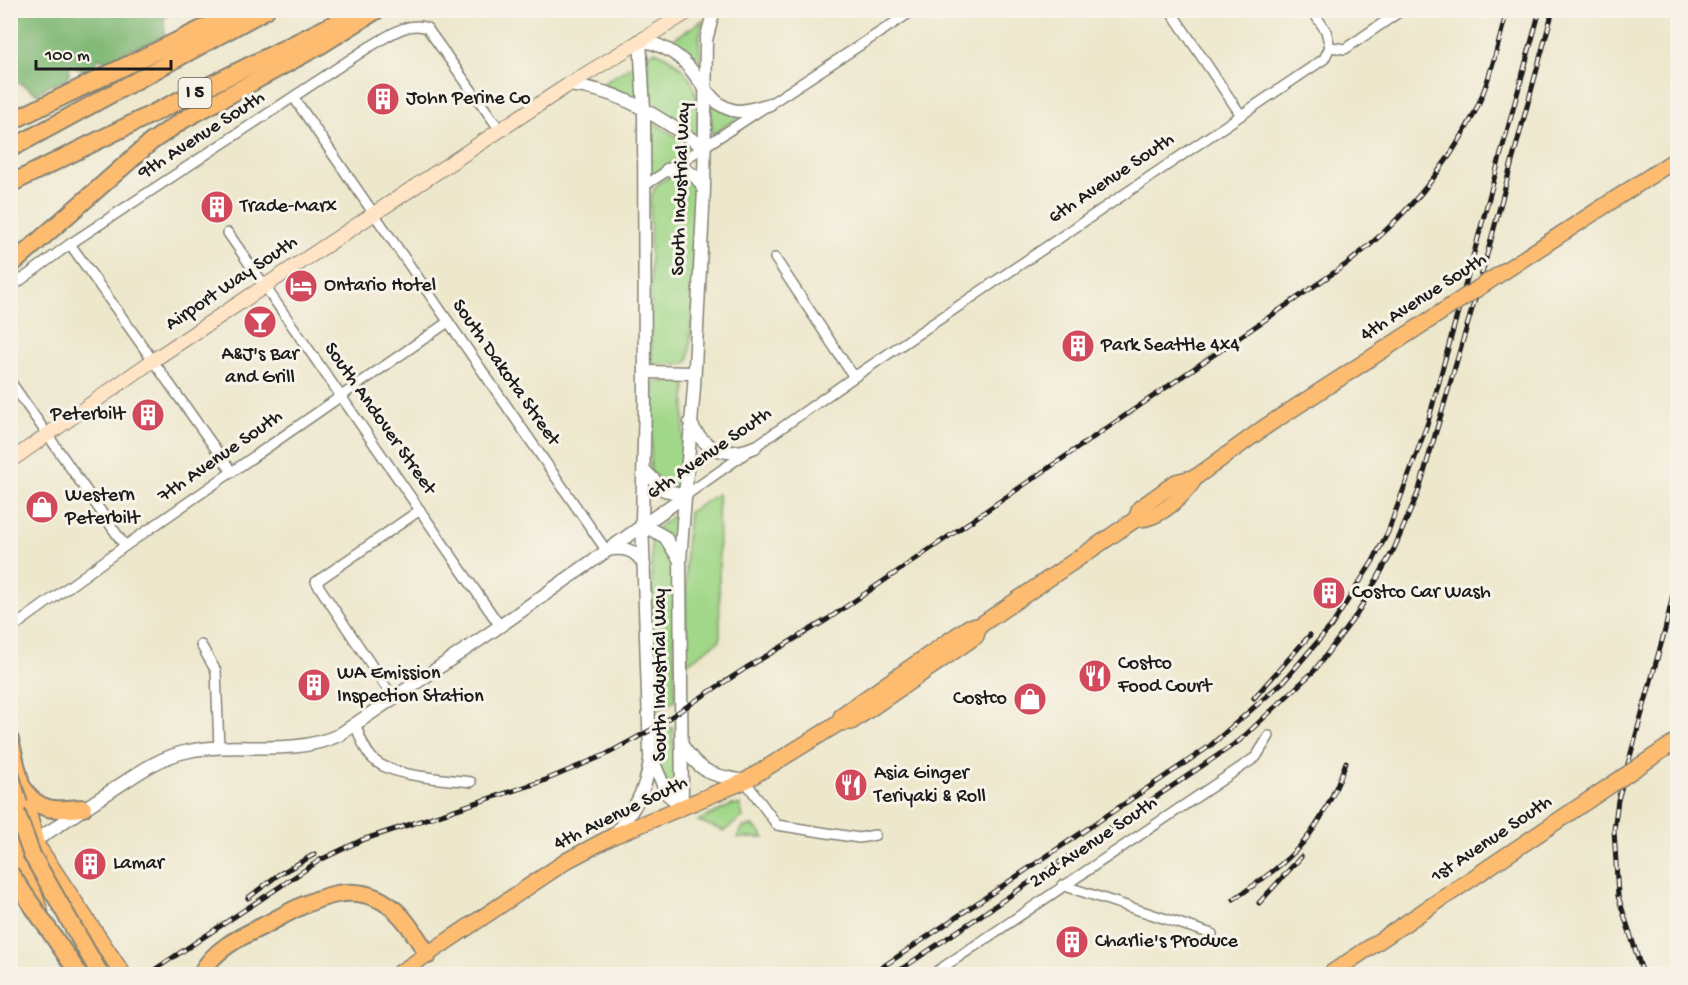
<svg xmlns="http://www.w3.org/2000/svg" width="1688" height="985" font-family="'Gochi Hand',sans-serif">
  <style>
    .green { fill: #a1d788; stroke: #5e7a52; stroke-width: 1.5 }
    .forest { fill: #80b874; stroke: #4e6a48; stroke-width: 1.5 }
    .lines { fill: none; stroke-linecap: round; stroke-linejoin: round }
    .minor-casing { stroke: #848274; stroke-width: 12 }
    .tertiary-casing { stroke: #848274; stroke-width: 15 }
    .secondary-casing { stroke: #848274; stroke-width: 16 }
    .primary-casing { stroke: #848274; stroke-width: 18 }
    .motorway-casing { stroke: #848274; stroke-width: 20 }
    .minor { stroke: #fff; stroke-width: 9 }
    .tertiary { stroke: #fff; stroke-width: 12 }
    .secondary { stroke: #ffe4c6; stroke-width: 14 }
    .primary { stroke: #febc70; stroke-width: 15 }
    .motorway { stroke: #febc70; stroke-width: 16 }
    .rail-casing { stroke: #1c1c1c; stroke-width: 5 }
    .rail { stroke: #f7f3e8; stroke-width: 3; stroke-dasharray: 9; stroke-linecap: butt }
    .primary-bridge-casing { stroke: #848274; stroke-width: 18; stroke-linecap: butt }
    .motorway-bridge-casing { stroke: #848274; stroke-width: 20; stroke-linecap: butt }
    .primary-bridge { stroke: #febc70; stroke-width: 15 }
    .motorway-bridge { stroke: #febc70; stroke-width: 16 }
    .labels { text-anchor: middle; dominant-baseline: central; stroke-width: 6; stroke-linejoin: round; paint-order: stroke }
    .shield { fill: #f7f3e8; stroke: #5e5c59; stroke-width: 1.5 }
    .shield-label { font-size: 18px; font-weight: bold; fill: #1c1c1c }
    .poi-label { font-size: 20px; fill: #1c1c1c; stroke: #f7f3e8; text-anchor: start }
    .street-label { font-size: 20px; fill: #1c1c1c; stroke: #f7f3e8 }
  </style>
  <rect width="100%" height="100%" fill="#f7f3e8"/>
  <filter id="ink" filterUnits="userSpaceOnUse"><feTurbulence type="fractalNoise" baseFrequency=".0167" numOctaves="2"/><feDisplacementMap in="SourceGraphic" scale="12" xChannelSelector="R" yChannelSelector="G"/><feConvolveMatrix kernelMatrix="1 2 1 2 8 2 1 2 1" color-interpolation-filters="sRGB"/></filter>
  <filter id="wash" filterUnits="userSpaceOnUse"><feTurbulence type="fractalNoise" baseFrequency=".008" numOctaves="4" result="noise"/><feDisplacementMap in="SourceGraphic" scale="24" xChannelSelector="R" yChannelSelector="G"/><feGaussianBlur stdDeviation="1.35" result="paint"/><feColorMatrix in="noise" values="0 0 0 0 0 0 0 0 0 0 0 0 0 0 0 0 0 1.4 0 .05"/><feComposite in="paint" operator="in"/></filter>
  <g filter="url(#wash)">
    <rect width="100%" height="100%" fill="#ede7cc"/>
    <g class="green">
      <polygon points="703,20 699,38 701,73 686,54 669,42"/>
      <path d="M655 51C697 69 700 96 698 138L651 108 647 55Z"/>
      <polygon points="639,61 641,104 602,84"/>
      <polygon points="711,104 741,116 712,135"/>
      <polygon points="648,119 694,147 650,177"/>
      <path d="M674 175 690 180 696 187 699 215 689 360 684 364H654L651 361 650 200C654 186 660 180 674 175Z"/>
      <polygon points="654,382 684,382 686,385 680,486 673,491 650,471"/>
      <polygon points="718,494 720,640 686,664 686,549 689,512"/>
      <polygon points="676,514 678,516 676,542 657,528"/>
      <path d="M651 538C666 542 669 550 673 564L675 700 655 713Z"/>
      <polygon points="673,727 675,783 668,785 659,768 653,736"/>
      <polygon points="732,805 740,805 743,817 724,831 698,821"/>
      <polygon points="754,826 765,838 737,838 743,827"/>
    </g>
    <path class="forest" d="M11 10H171V11L164 19 165 34C147 50 132 40 110 64L99 57 95 66 86 71 70 65 68 80 47 86 38 94 11 78Z"/>
  </g>
  <g filter="url(#ink)">
    <g class="lines">
      <g class="minor-casing">
        <g id="minor">
          <polyline points="1170,10 1241,115"/>
          <polyline points="1312,10 1326,31 1330,47"/>
          <polyline points="294,98 606,550"/>
          <polyline points="644,186 914,10"/>
          <polyline points="228,233 500,626"/>
          <polyline points="70,244 232,472"/>
          <polyline points="775,258 854,377"/>
          <path d="M10 288 70 244 369 47C386 38 407 20 427 28L500 130"/>
          <polyline points="10,381 125,546"/>
          <polyline points="686,495 854,377 1324,59 1330,47 1345,49 1402,10"/>
          <polyline points="10,616 16,625 125,546 448,322"/>
          <polyline points="201,645 216,671 219,748"/>
          <polyline points="394,699 316,582 420,510"/>
          <path d="M356 726C360 737 364 750 373 759 391 777 445 779 471 782"/>
          <polyline points="745,781 777,825 859,838 875,835"/>
          <polyline points="1062,885 1212,934"/>
          <polyline points="933,974 1256,757 1269,736"/>
          <polyline points="1674,974 1678,962"/>
        </g>
      </g>
      <g class="tertiary-casing">
        <g id="tertiary">
          <path d="M568 85C624 90 658 118 704 147"/>
          <path d="M667 170C685 167 695 172 703 188"/>
          <polyline points="645,372 693,373"/>
          <path d="M690 422C704 450 726 459 755 447"/>
          <polyline points="645,471 664,490 686,495"/>
          <polyline points="643,525 665,537 679,559"/>
          <path d="M607 550C623 547 636 549 644 565"/>
          <path d="M682 745C700 773 713 776 745 781"/>
          <path d="M682 806 667 794 650 754 642 520 645 403 644 109 640 40C659 44 675 51 688 66 703 83 713 109 738 111 748 111 760 107 770 104"/>
          <polyline points="682,806 680,560 694,387 704,189 706,40 714,10"/>
          <path d="M613 836C633 812 647 790 650 759"/>
          <path d="M35 841C59 825 83 809 108 793 134 776 158 757 189 751 239 741 292 757 339 735L500 626 686 495"/>
        </g>
      </g>
      <g class="secondary-casing">
        <polyline id="secondary" points="10,461 152,361 568,85 691,10"/>
      </g>
      <g class="primary-casing">
        <g id="primary">
          <polyline points="1136,519 1140,508 1176,482 1196,477 1265,427"/>
          <path d="M839 723 842 715 969 627 979 626 1136 519C1160 520 1184 495 1196 477"/>
          <polyline points="28,832 123,974"/>
          <polyline points="10,840 30,881 41,915"/>
          <polyline points="398,974 568,860 613,836 745,781 839,723 851,722 976,636 979,626"/>
        </g>
      </g>
      <g class="motorway-casing">
        <g id="motorway">
          <polyline points="10,122 241,10"/>
          <polyline points="10,149 266,10"/>
          <polyline points="10,184 350,16"/>
          <polyline points="10,266 151,142 183,120 321,45 377,10"/>
          <polyline points="10,740 35,841"/>
          <path d="M24 789C38 813 58 810 83 808"/>
          <path d="M201 974C214 949 240 937 265 925 307 903 356 871 399 914 410 925 419 941 428 955"/>
        </g>
      </g>
      <use href="#minor" class="minor"/>
      <use href="#tertiary" class="tertiary"/>
      <use href="#secondary" class="secondary"/>
      <use href="#primary" class="primary"/>
      <use href="#motorway" class="motorway"/>
      <g class="rail-casing">
        <g id="rail">
          <polyline points="1254,698 1310,635"/>
          <polyline points="248,898 278,875 315,854"/>
          <path d="M1234 899C1296 857 1320 835 1346 762"/>
          <polyline points="1259,903 1301,857"/>
          <path d="M148 974 320 860 362 840 543 781 605 755 649 731 746 668 828 619 1348 263C1399 223 1443 174 1473 116 1489 84 1498 45 1507 10"/>
          <polyline points="872,974 1210,746 1284,681 1332,625 1373,561 1388,532 1428,422 1540,10"/>
          <polyline points="894,974 1239,741 1314,671 1357,614 1394,549 1418,493 1475,299 1553,10"/>
          <polyline points="1643,974 1618,896 1614,830 1618,800 1665,630 1678,572"/>
        </g>
      </g>
      <use href="#rail" class="rail"/>
      <g class="primary-bridge-casing">
        <g id="primary-bridge">
          <polyline points="1265,427 1678,158"/>
          <polyline points="1330,974 1678,740"/>
        </g>
      </g>
      <g class="motorway-bridge-casing">
        <g id="motorway-bridge">
          <polyline points="10,773 19,804"/>
          <polyline points="10,795 32,855 100,974"/>
          <polyline points="10,873 79,974"/>
        </g>
      </g>
      <use href="#primary-bridge" class="primary-bridge"/>
      <use href="#motorway-bridge" class="motorway-bridge"/>
    </g>
  </g>
  <defs>
    <g id="building-disc" transform="scale(1.725)"><circle r="9.5" fill="#d1495b" stroke="#f7f3e8"/><path d="M-4-6H4V6H1V3H-1V6H-4ZM-2.5-4.3h1.7v1.8h-1.7ZM.8-4.3h1.7v1.8H.8ZM-2.5-1h1.7V.8h-1.7ZM.8-1h1.7V.8H.8Z" fill="#fff"/></g>
    <g id="hotel-disc" transform="scale(1.725)"><circle r="9.5" fill="#d1495b" stroke="#f7f3e8"/><path d="M-6-4.5h1.5V1H6V5H4.5V3h-9V5H-6ZM-4 0a1.8 1.8 0 1 1 3.6 0ZM.5 0V-2.5h3Q6-2.5 6 0Z" fill="#fff"/></g>
    <g id="bar-disc" transform="scale(1.725)"><circle r="9.5" fill="#d1495b" stroke="#f7f3e8"/><path d="M-6-5H6L.8 .8V4.5H3.5V6h-7V4.5H-.8V.8Z" fill="#fff"/></g>
    <g id="shop-disc" transform="scale(1.725)"><circle r="9.5" fill="#d1495b" stroke="#f7f3e8"/><path d="M-5-2.5h2.3a2.7 3.5 0 0 1 5.4 0H5L5.5 6h-11ZM-1.5-2.5h3a1.5 2.3 0 0 0-3 0Z" fill="#fff"/></g>
    <g id="restaurant-disc" transform="scale(1.725)"><circle r="9.5" fill="#d1495b" stroke="#f7f3e8"/><path d="M-5-6h1v4h1v-4h1v4h1v-4h1v5L-1.5 .5V6h-2V.5L-5-1ZM5-6V6H3V1.5H1.5Q1.5-4 5-6Z" fill="#fff"/></g>
  </defs>
  <g fill-rule="evenodd">
    <use href="#building-disc" x="383" y="99"/>
    <use href="#building-disc" x="217" y="207"/>
    <use href="#hotel-disc" x="301" y="286"/>
    <use href="#bar-disc" x="260" y="322"/>
    <use href="#building-disc" x="1078" y="346"/>
    <use href="#building-disc" x="148" y="415"/>
    <use href="#shop-disc" x="42" y="507"/>
    <use href="#building-disc" x="1329" y="593"/>
    <use href="#restaurant-disc" x="1095" y="676"/>
    <use href="#building-disc" x="314" y="685"/>
    <use href="#shop-disc" x="1030" y="699"/>
    <use href="#restaurant-disc" x="851" y="785"/>
    <use href="#building-disc" x="90" y="864"/>
    <use href="#building-disc" x="1072" y="942"/>
  </g>
  <g class="labels">
    <rect class="shield" x="178.5" y="78" width="33" height="30" rx="4.5"/>
    <g class="shield-label">
      <text x="195" y="93">I 5</text>
    </g>
    <g class="poi-label">
      <text x="406" y="99">John Perine Co</text>
      <text x="240" y="207">Trade-Marx</text>
      <text x="324" y="286">Ontario Hotel</text>
      <text x="1101" y="346">Park Seattle 4x4</text>
      <text x="260" y="355" text-anchor="middle">A&amp;J's Bar<tspan x="260" dy="23">and Grill</tspan></text>
      <text x="125" y="415" text-anchor="end">Peterbilt</text>
      <text x="65" y="496">Western<tspan x="65" dy="23">Peterbilt</tspan></text>
      <text x="1352" y="593">Costco Car Wash</text>
      <text x="1118" y="664">Costco<tspan x="1118" dy="23">Food Court</tspan></text>
      <text x="337" y="674">WA Emission<tspan x="337" dy="23">Inspection Station</tspan></text>
      <text x="1007" y="699" text-anchor="end">Costco</text>
      <text x="874" y="774">Asia Ginger<tspan x="874" dy="23">Teriyaki &amp; Roll</tspan></text>
      <text x="113" y="864">Lamar</text>
      <text x="1095" y="942">Charlie's Produce</text>
    </g>
    <g class="street-label">
      <text transform="translate(202 136) rotate(-33)">9th Avenue South</text>
      <text transform="translate(1112 179) rotate(-34)">6th Avenue South</text>
      <text transform="translate(682 189) rotate(-88)">South Industrial Way</text>
      <text transform="translate(232 284) rotate(-34)">Airport Way South</text>
      <text transform="translate(1424 298) rotate(-33)">4th Avenue South</text>
      <text transform="translate(505 373) rotate(55)">South Dakota Street</text>
      <text transform="translate(379 419) rotate(55)">South Andover Street</text>
      <text transform="translate(710 454) rotate(-35)">6th Avenue South</text>
      <text transform="translate(221 457) rotate(-35)">7th Avenue South</text>
      <text transform="translate(661 675) rotate(-90)">South Industrial Way</text>
      <text transform="translate(621 814) rotate(-26)">4th Avenue South</text>
      <text transform="translate(1492 840) rotate(-34)">1st Avenue South</text>
      <text transform="translate(1094 843) rotate(-34)">2nd Avenue South</text>
    </g>
  </g>
  <rect width="1688" height="985" fill="none" stroke="#f7f3e8" stroke-width="36"/>
  <path d="M36 60v9h135v-9" fill="none" stroke="#1c1c1c" stroke-width="3"/>
  <text x="45" y="60" font-size="18" fill="#1c1c1c" stroke="#f7f3e8" stroke-width="4.5" paint-order="stroke">100 m</text>
</svg>
